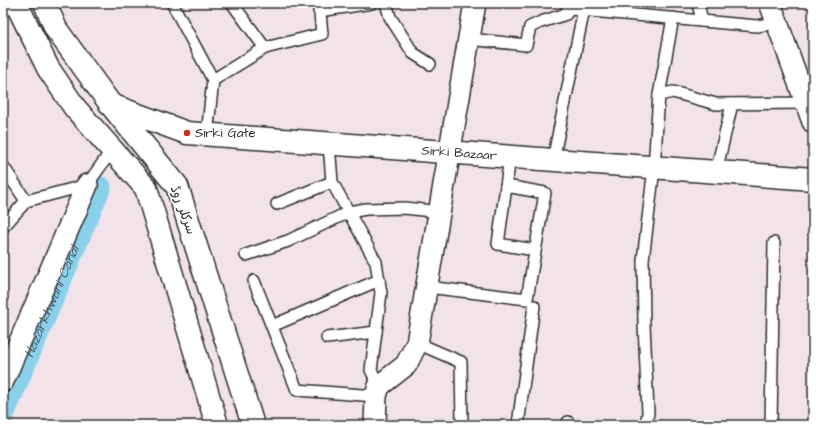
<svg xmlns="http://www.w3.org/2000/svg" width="816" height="428" font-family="'Architects Daughter','Playpen Sans Arabic',sans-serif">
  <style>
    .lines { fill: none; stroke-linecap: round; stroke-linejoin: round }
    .canal { stroke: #89d1ea; stroke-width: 21 }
    .lane-casing { stroke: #2b2b2b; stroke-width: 14 }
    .street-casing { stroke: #2b2b2b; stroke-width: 24 }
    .secondary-casing { stroke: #2b2b2b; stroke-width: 25 }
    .primary-casing { stroke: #2b2b2b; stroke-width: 25 }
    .lane { stroke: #fff; stroke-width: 11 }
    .street { stroke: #fff; stroke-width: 21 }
    .secondary { stroke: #fff; stroke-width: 22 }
    .primary { stroke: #fff; stroke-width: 22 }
    .poi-dot { fill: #c8321e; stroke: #fff; stroke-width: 1.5 }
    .labels { text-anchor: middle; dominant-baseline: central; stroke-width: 3.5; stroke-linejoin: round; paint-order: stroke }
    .poi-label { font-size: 13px; fill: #2b2b2b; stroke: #fff; text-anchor: start }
    .street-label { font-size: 13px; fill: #2b2b2b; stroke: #fff }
    .water-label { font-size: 14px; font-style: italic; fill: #475d64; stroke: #fff }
  </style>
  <rect width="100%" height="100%" fill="#f2e3ea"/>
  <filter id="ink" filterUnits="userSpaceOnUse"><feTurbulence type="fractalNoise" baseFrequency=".025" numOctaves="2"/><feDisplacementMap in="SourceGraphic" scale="8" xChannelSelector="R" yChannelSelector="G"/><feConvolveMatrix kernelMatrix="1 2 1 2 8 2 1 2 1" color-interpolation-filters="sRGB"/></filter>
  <g filter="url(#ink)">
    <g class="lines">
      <path class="canal" id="s1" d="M3 417 101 187"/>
      <g class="lane-casing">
        <g id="lane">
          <polyline points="172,3 213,80 207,135"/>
          <polyline points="232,3 265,48"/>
          <polyline points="386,3 390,17 413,53 430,64"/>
          <polyline points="698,3 702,21"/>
          <polyline points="569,9 757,26 777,23"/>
          <polyline points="319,11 372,3"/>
          <polyline points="469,39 526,45 530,27 541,22 566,14 570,3"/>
          <polyline points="213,80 265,48 322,34 319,3"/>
          <polyline points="659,95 673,92 716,104 806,103"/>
          <polyline points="329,144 332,182 376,262 381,293 371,370 379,386"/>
          <polyline points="510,157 498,244 535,250"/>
          <polyline points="553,160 584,9"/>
          <polyline points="3,166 26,201"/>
          <polyline points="716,172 732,104"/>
          <polyline points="277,204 332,182"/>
          <polyline points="3,227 26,201 87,185 112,150"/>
          <polyline points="246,255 288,241 349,212 366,209 405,208 440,212"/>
          <polyline points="254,281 297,390 376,396"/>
          <polyline points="427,287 527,299 545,193 506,186"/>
          <polyline points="272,326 379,280"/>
          <polyline points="327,338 376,332"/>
          <polyline points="417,343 461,362 462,425"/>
          <polyline points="518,425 534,306"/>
          <polyline points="568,425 568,422"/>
          <polyline points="646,425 648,413 644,324 643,260 654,168 659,95 673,18"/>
          <polyline points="771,425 774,243"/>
        </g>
      </g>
      <g class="street-casing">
        <g id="street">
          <polyline points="770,3 813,122"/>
          <polyline points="3,381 87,185"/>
          <polyline points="375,425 376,396 379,386 406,365 417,343 475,3"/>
        </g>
      </g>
      <g class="secondary-casing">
        <g id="secondary">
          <path id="s2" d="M111 105 187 133 813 179"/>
        </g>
      </g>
      <g class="primary-casing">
        <g id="primary">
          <polyline points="16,3 48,68 75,108 146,188 217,425"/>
          <polyline points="45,3 56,29 111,105 177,186 253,425"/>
        </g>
      </g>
      <use href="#lane" class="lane"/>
      <use href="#street" class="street"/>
      <use href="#secondary" class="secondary"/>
      <use href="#primary" class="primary"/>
    </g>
  </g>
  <circle class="poi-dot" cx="187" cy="133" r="4"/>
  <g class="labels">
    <g class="poi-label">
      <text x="195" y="133">Sirki Gate</text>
    </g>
    <g class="street-label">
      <text stroke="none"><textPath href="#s2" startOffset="354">Sirki Bazaar</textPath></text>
      <text transform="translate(183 210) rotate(70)">سرکلر روڈ</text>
    </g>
    <g class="water-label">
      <text stroke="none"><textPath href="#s1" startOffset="125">Hazarkhwani Canal</textPath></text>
    </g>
  </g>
  <rect width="816" height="428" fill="none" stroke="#fff" stroke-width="16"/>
  <rect x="8" y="8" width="800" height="412" fill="none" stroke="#2b2b2b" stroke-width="1.5" filter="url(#ink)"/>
</svg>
